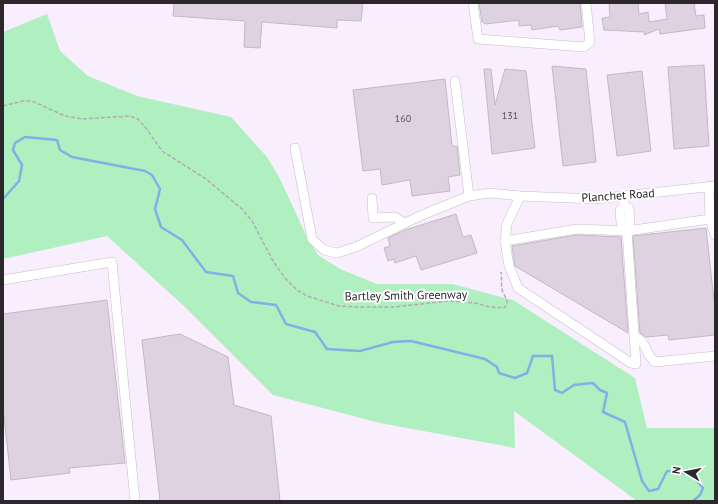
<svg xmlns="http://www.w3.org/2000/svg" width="718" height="504" font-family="'PT Sans',sans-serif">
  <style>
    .green { fill: #b0f0c0 }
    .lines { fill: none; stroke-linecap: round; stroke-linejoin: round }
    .stream { stroke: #85ade6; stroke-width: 2.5 }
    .building { fill: #ded2e1; stroke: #c3b8c6 }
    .minor-casing { stroke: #c7bccb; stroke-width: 10 }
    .path { stroke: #b3aab5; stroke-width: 1.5; stroke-dasharray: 4 2; stroke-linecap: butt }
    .minor { stroke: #fff; stroke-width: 9 }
    .labels { text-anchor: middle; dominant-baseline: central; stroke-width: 4; stroke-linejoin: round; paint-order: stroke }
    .number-label { font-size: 10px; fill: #585259 }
    .street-label { font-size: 12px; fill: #2b272c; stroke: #fff }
  </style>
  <rect width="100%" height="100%" fill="#f9eefd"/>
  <polygon class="green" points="47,14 60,51 88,76 137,96 231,117 267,157 280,179 306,235 318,255 340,269 377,284 452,284 513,300 635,378 647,428 715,428 715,501 637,501 514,411 515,448 380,423 273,395 185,307 107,236 3,259 3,32"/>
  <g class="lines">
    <polyline class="stream" points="3,199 19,181 22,165 13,150 15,143 25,137 57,140 60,150 72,157 145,171 152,175 160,189 155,209 161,227 182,240 206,272 233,276 238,293 251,302 276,305 286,324 315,332 327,349 360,351 393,342 411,341 485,359 497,367 499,373 515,378 527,373 533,356 552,356 555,390 562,393 574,385 593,383 600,390 607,393 603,412 625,422 642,481 649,491 658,489 667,471 691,474 703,488 700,495 693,501"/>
  </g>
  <g class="building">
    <polygon points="174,3 363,3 361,21 337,20 337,28 262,22 260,48 244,47 245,21 173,16"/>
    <polygon points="479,3 580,3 582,27 560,30 558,26 532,30 531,25 519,26 519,20 486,24 482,22"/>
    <polygon points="609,3 638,3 639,14 648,12 649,22 667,19 665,3 694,3 696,16 704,15 705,28 660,34 659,29 644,35 645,32 604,30 602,18 610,17"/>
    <polygon points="704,65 709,146 674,149 668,67"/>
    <polygon points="552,66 586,69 596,162 563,166"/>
    <polygon points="484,69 491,69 495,105 505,69 526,71 535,148 492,154"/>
    <polygon points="642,71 651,151 617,156 607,75"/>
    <polygon points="445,79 452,146 457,146 460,175 448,177 450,191 412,196 410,180 382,185 380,169 363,171 353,90"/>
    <polygon points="456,214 463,237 471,235 477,253 421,270 416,256 395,263 394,259 388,261 384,248 390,246 388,238 405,230"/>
    <polygon points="706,228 715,309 715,335 669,340 668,335 646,337 640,333 633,236"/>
    <polygon points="577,235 621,237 628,333 515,266 512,246"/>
    <polygon points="107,300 125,463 69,468 70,473 11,480 3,408 3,314"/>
    <polygon points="180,334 228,357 234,405 271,416 280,501 160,501 142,340"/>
  </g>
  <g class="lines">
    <g class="minor-casing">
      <g id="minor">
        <polyline points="473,3 478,39 584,47 590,42 586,3"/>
        <polyline points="455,81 469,196 490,193 520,196 595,199 715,186"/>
        <polyline points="295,148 312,239 324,250 337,253 356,247 422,215 469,196"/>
        <polyline points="709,186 710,219 715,235"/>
        <polyline points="372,198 373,218 395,217 404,223"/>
        <polyline points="624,201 624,206 620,210 621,223 626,227"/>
        <polyline points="624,206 629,208 630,223 626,227 627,231 636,364 631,363 518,288 509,266 505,241 577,229 627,231 710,219"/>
        <polyline points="505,241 507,224 520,196"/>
        <polyline points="3,280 112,262 135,501"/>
        <path d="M634 337C647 340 644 353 655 362L715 356"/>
      </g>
    </g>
    <path class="path" d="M3 106 23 101H32L65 116 82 119 130 116 138 119 146 128 162 151 206 179 242 209 252 221 273 261 285 278 297 290 307 296 339 306 361 307H393L449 301 475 303 490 307 504 308C511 301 504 297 502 290 501 284 502 278 501 272"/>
    <use href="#minor" class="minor"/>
  </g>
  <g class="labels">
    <g class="number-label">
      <text x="510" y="115">131</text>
      <text x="403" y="118">160</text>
    </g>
    <g class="street-label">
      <text transform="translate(618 195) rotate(-4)">Planchet Road</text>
      <text transform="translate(406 295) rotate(-1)">Bartley Smith Greenway</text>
    </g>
  </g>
  <rect width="718" height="504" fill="none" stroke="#2b272c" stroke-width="8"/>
  <g transform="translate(686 472) rotate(280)" stroke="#ffffff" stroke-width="3" paint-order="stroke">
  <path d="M0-3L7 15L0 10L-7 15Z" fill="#2b272c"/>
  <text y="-6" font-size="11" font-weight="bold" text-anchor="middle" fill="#2b272c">N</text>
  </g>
</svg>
